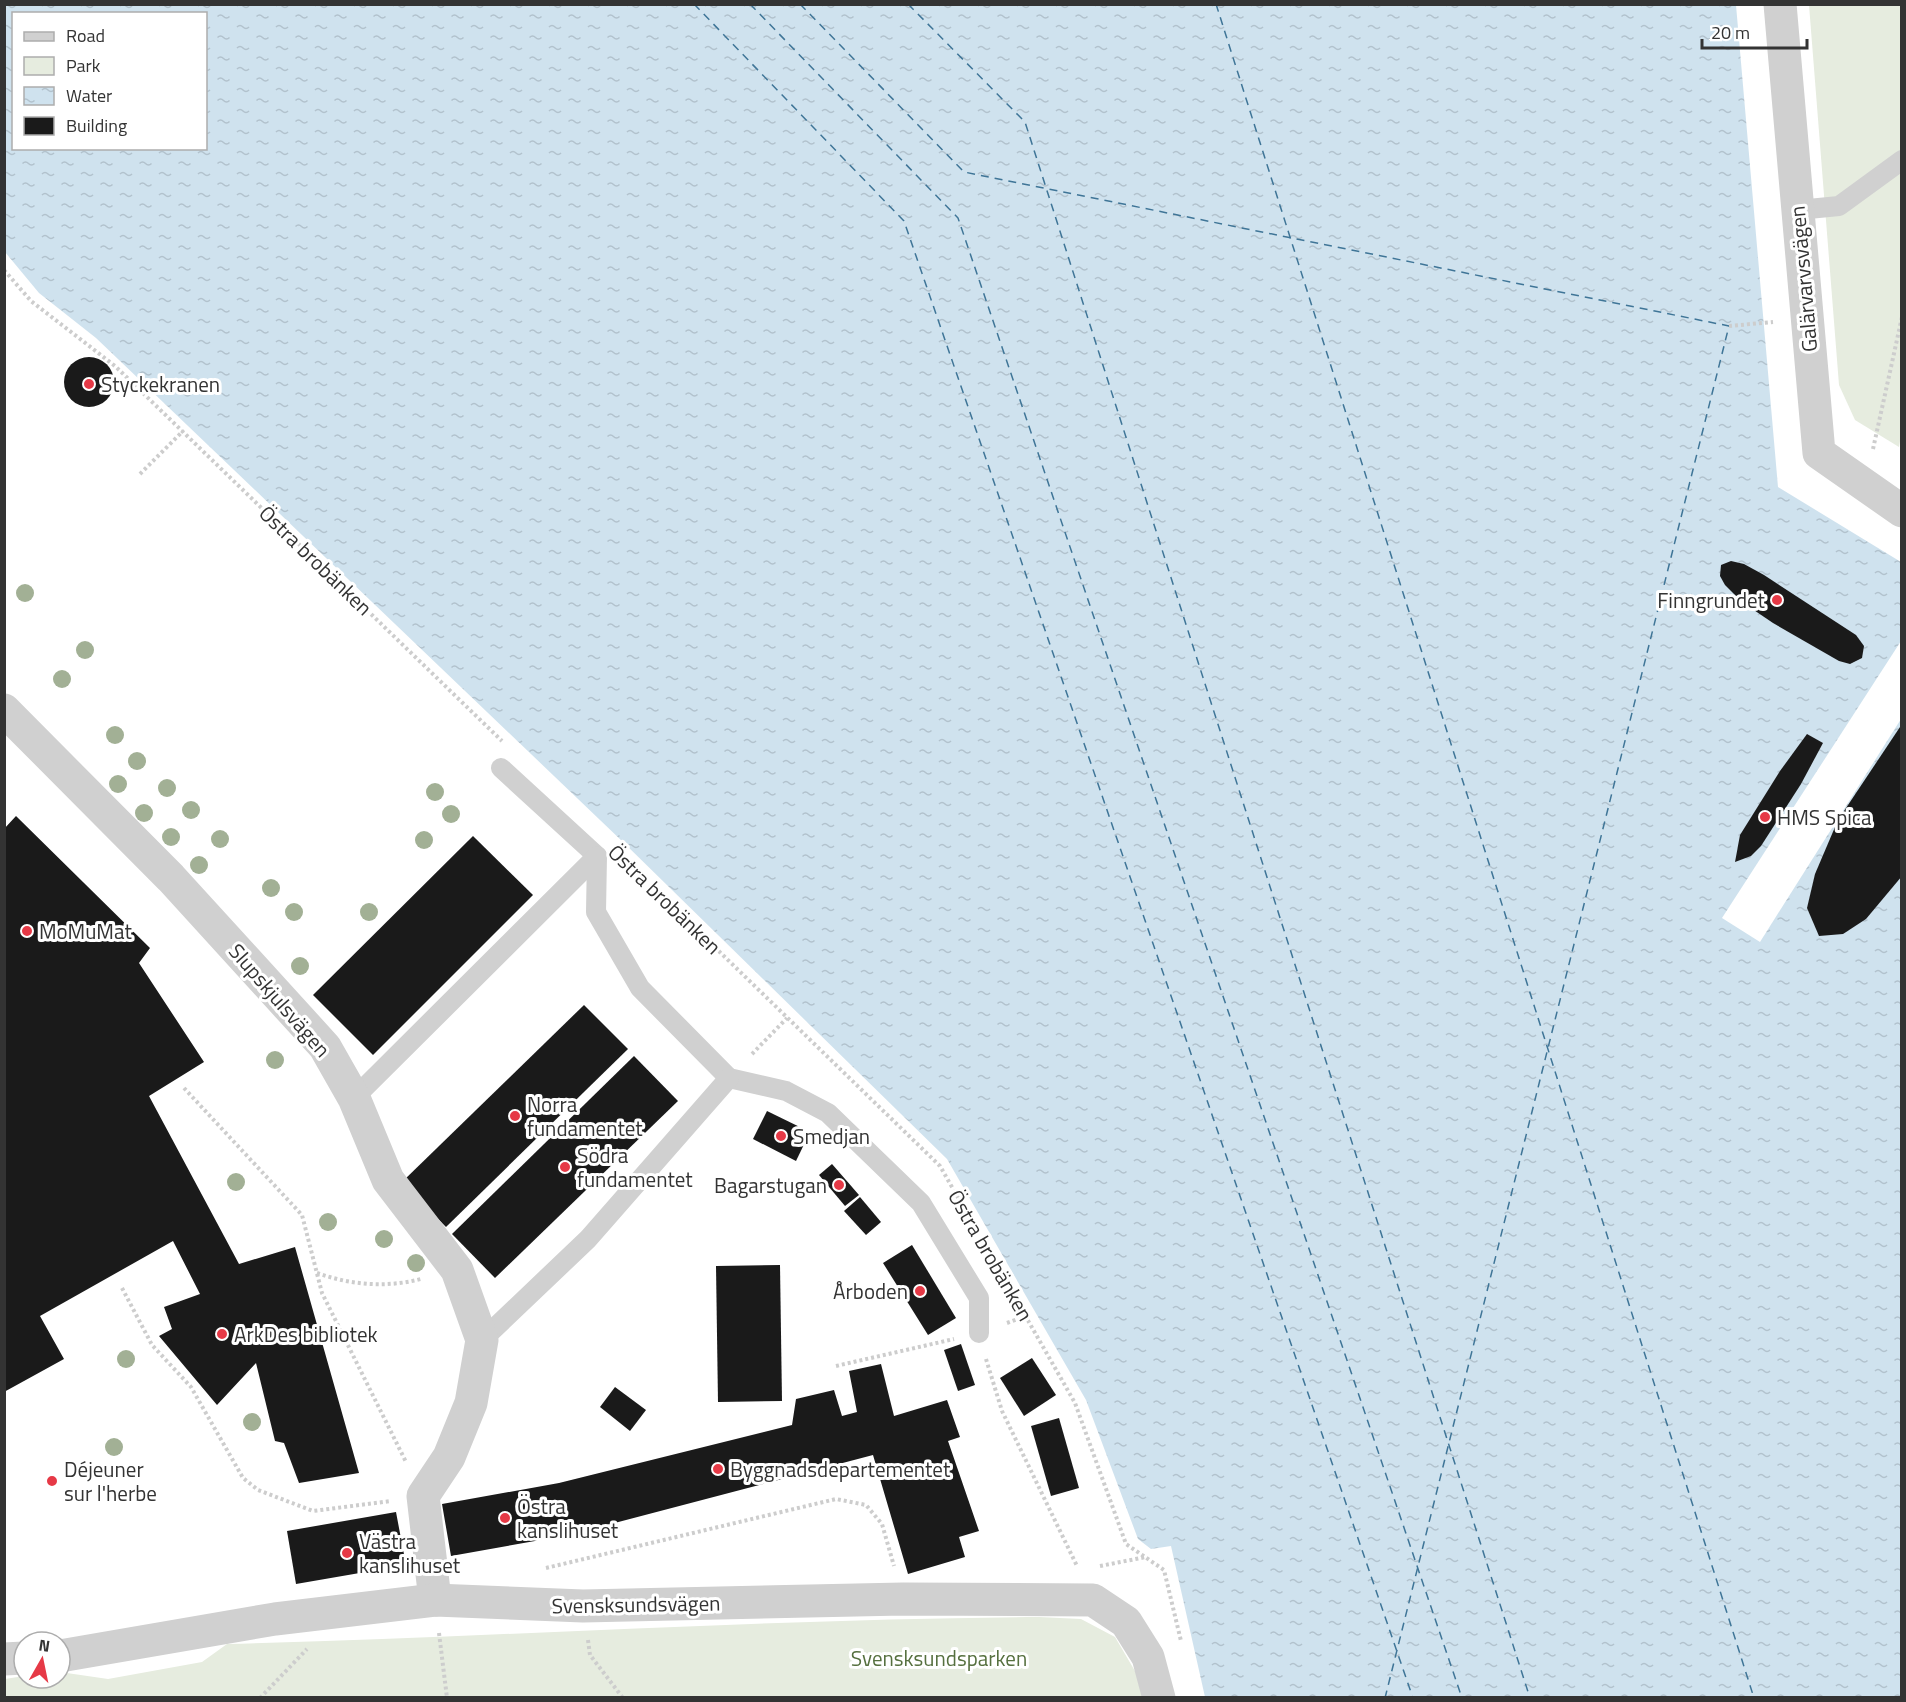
<svg xmlns="http://www.w3.org/2000/svg" width="1906" height="1702" font-family="'Titillium Web',sans-serif">
  <style>
    .park { fill: #e6ecdf }
    .water { fill: url(#water-ripples); fill-rule: evenodd }
    .pier { fill: #fff }
    .lines { fill: none; stroke-linecap: round; stroke-linejoin: round }
    .ferry { stroke: #3f7597; stroke-width: 1.5; stroke-dasharray: 8 6; stroke-linecap: butt }
    .building { fill: #1a1a1a }
    .path { stroke: #cdcdcd; stroke-width: 4; stroke-dasharray: 3 3; stroke-linecap: butt }
    .lane { stroke: #d0d0d0; stroke-width: 20 }
    .street { stroke: #d0d0d0; stroke-width: 33 }
    .tree { fill: #a2b095 }
    .poi-dot { fill: #e63946; stroke: #fff; stroke-width: 2 }
    .labels { text-anchor: middle; dominant-baseline: central; stroke-width: 6; stroke-linejoin: round; paint-order: stroke }
    .street-label { font-size: 21px; fill: #333; stroke: #fff }
    .poi-label { font-size: 21px; fill: #333; stroke: #fff; text-anchor: start }
    .park-label { font-size: 21px; fill: #56703f; stroke: #fff }
  </style>
  <defs>
    <pattern id="water-ripples" width="26" height="14" patternUnits="userSpaceOnUse" patternTransform="scale(1.5)"><rect width="26" height="14" fill="#cfe2ee"/><path d="M2 4q2-2 4 0t4 0M15 11q2-2 4 0t4 0" fill="none" stroke="#b2c2cd"/></pattern>
  </defs>
  <rect width="100%" height="100%" fill="#fff"/>
  <g class="park">
    <polygon points="1809,5 1901,5 1902,429 1899,447 1855,420 1839,385"/>
    <path d="M1039 1617 1081 1619 1115 1637 1142 1683 1144 1698H5V1679L24 1676V1678H60V1672L108 1679 202 1662 227 1644C498 1637 769 1619 1039 1617Z"/>
  </g>
  <path class="water" d="M4 5H1736L1778 487 1901 562V1697H1205L1171 1546 1151 1549 1138 1539 1086 1400 947 1159 623 842 96 338 39 293 5 252ZM14 14H206V148H14Z"/>
  <polygon class="pier" points="1901,641 1901,719 1760,942 1722,918"/>
  <g class="lines">
    <g class="ferry">
      <polyline points="694,4 904,221 1413,1698"/>
      <polyline points="750,4 958,218 1462,1698"/>
      <polyline points="800,4 964,172 1729,326 1385,1698"/>
      <polyline points="908,4 1025,122 1530,1698"/>
      <polyline points="1216,4 1754,1698"/>
    </g>
  </g>
  <g class="building">
    <circle cx="89" cy="382" r="25"/>
    <polygon points="1731,561 1744,564 1764,575 1856,635 1864,646 1862,658 1850,664 1839,661 1773,623 1742,602 1725,585 1720,576 1721,565"/>
    <polygon points="1902,724 1902,876 1866,919 1843,934 1819,936 1807,908 1815,874 1838,820"/>
    <polygon points="1807,734 1823,743 1801,784 1761,846 1751,856 1735,862 1740,835 1780,771"/>
    <polygon points="16,816 150,948 139,963 204,1062 149,1096 239,1264 295,1247 359,1473 299,1483 284,1443 275,1441 256,1363 217,1405 159,1336 172,1329 164,1307 200,1294 173,1241 40,1316 64,1359 4,1392 4,829"/>
    <polygon points="473,836 533,895 373,1055 313,995"/>
    <polygon points="584,1005 628,1049 446,1227 402,1182"/>
    <polygon points="634,1056 678,1101 495,1278 452,1234"/>
    <polygon points="767,1111 810,1132 796,1161 753,1139"/>
    <polygon points="832,1164 859,1195 845,1206 819,1175"/>
    <polygon points="860,1197 881,1222 866,1235 844,1211"/>
    <polygon points="912,1245 956,1318 928,1335 883,1263"/>
    <polygon points="780,1265 782,1401 718,1402 716,1266"/>
    <polygon points="961,1344 975,1385 958,1391 944,1350"/>
    <polygon points="1032,1358 1056,1395 1024,1416 1000,1378"/>
    <polygon points="881,1364 894,1416 947,1400 960,1437 948,1441 979,1531 959,1537 965,1557 908,1574 873,1455 569,1535 451,1556 442,1504 559,1483 792,1425 796,1399 834,1390 842,1416 857,1412 849,1371"/>
    <polygon points="615,1387 646,1410 630,1431 600,1407"/>
    <polygon points="1059,1418 1079,1488 1051,1496 1031,1426"/>
    <polygon points="396,1512 406,1565 296,1584 287,1531"/>
  </g>
  <g class="lines">
    <g class="path">
      <polyline points="4,270 31,301 115,366 502,741"/>
      <polyline points="1729,326 1773,322"/>
      <polyline points="1873,449 1902,317"/>
      <polyline points="140,474 183,431"/>
      <polyline points="624,859 940,1166 1075,1403 1126,1544 1164,1570 1181,1641"/>
      <polyline points="752,1054 787,1018"/>
      <polyline points="184,1088 302,1215 322,1293 406,1462"/>
      <path d="M317 1273C351 1285 386 1288 421 1279"/>
      <polyline points="122,1288 152,1345 191,1387 243,1478 258,1490 313,1511 391,1501"/>
      <polyline points="1007,1323 1026,1316"/>
      <polyline points="986,1359 1002,1411 1077,1566"/>
      <polyline points="836,1366 954,1339"/>
      <polyline points="1100,1566 1146,1557"/>
      <polyline points="546,1568 836,1499 866,1505 882,1524 894,1566"/>
      <polyline points="439,1633 447,1698"/>
      <polyline points="588,1640 590,1655 623,1698"/>
      <polyline points="4,1697 6,1698"/>
      <polyline points="260,1698 307,1649"/>
    </g>
    <g class="lane">
      <polyline points="1798,210 1839,206 1902,160"/>
      <polyline points="501,768 597,856 596,912 640,988 729,1078"/>
      <polyline points="729,1078 786,1091 828,1113 921,1203 979,1298 979,1333"/>
      <polyline points="354,1098 597,856"/>
      <polyline points="482,1340 588,1239 729,1078"/>
    </g>
    <g class="street">
      <polyline points="1780,4 1819,453 1902,511"/>
      <polyline points="4,710 171,878 325,1047 354,1098 388,1180 457,1270 482,1340 471,1403 449,1457 423,1496 435,1600"/>
      <polyline points="60,1656 275,1619 435,1600 583,1606 903,1599 1093,1600 1126,1622 1148,1657 1159,1698"/>
      <polyline points="4,1659 24,1658"/>
    </g>
  </g>
  <g class="tree">
    <circle cx="25" cy="593" r="9"/>
    <circle cx="85" cy="650" r="9"/>
    <circle cx="62" cy="679" r="9"/>
    <circle cx="115" cy="735" r="9"/>
    <circle cx="137" cy="761" r="9"/>
    <circle cx="118" cy="784" r="9"/>
    <circle cx="167" cy="788" r="9"/>
    <circle cx="435" cy="792" r="9"/>
    <circle cx="191" cy="810" r="9"/>
    <circle cx="144" cy="813" r="9"/>
    <circle cx="451" cy="814" r="9"/>
    <circle cx="171" cy="837" r="9"/>
    <circle cx="220" cy="839" r="9"/>
    <circle cx="424" cy="840" r="9"/>
    <circle cx="199" cy="865" r="9"/>
    <circle cx="271" cy="888" r="9"/>
    <circle cx="294" cy="912" r="9"/>
    <circle cx="369" cy="912" r="9"/>
    <circle cx="300" cy="966" r="9"/>
    <circle cx="275" cy="1060" r="9"/>
    <circle cx="236" cy="1182" r="9"/>
    <circle cx="328" cy="1222" r="9"/>
    <circle cx="384" cy="1239" r="9"/>
    <circle cx="416" cy="1263" r="9"/>
    <circle cx="126" cy="1359" r="9"/>
    <circle cx="252" cy="1422" r="9"/>
    <circle cx="114" cy="1447" r="9"/>
  </g>
  <g class="poi-dot">
    <circle cx="89" cy="384" r="6"/>
    <circle cx="1777" cy="600" r="6"/>
    <circle cx="1765" cy="817" r="6"/>
    <circle cx="27" cy="931" r="6"/>
    <circle cx="515" cy="1116" r="6"/>
    <circle cx="781" cy="1136" r="6"/>
    <circle cx="565" cy="1167" r="6"/>
    <circle cx="839" cy="1185" r="6"/>
    <circle cx="920" cy="1291" r="6"/>
    <circle cx="222" cy="1334" r="6"/>
    <circle cx="718" cy="1469" r="6"/>
    <circle cx="52" cy="1481" r="6"/>
    <circle cx="505" cy="1518" r="6"/>
    <circle cx="347" cy="1553" r="6"/>
  </g>
  <g class="labels">
    <g class="street-label">
      <text transform="translate(1803 279) rotate(-95)">Galärvarvsvägen</text>
      <text transform="translate(316 560) rotate(44)">Östra brobänken</text>
      <text transform="translate(665 899) rotate(44)">Östra brobänken</text>
      <text transform="translate(280 1000) rotate(49)">Slupskjulsvägen</text>
      <text transform="translate(991 1255) rotate(60)">Östra brobänken</text>
      <text transform="translate(636 1604) rotate(-1)">Svensksundsvägen</text>
    </g>
    <g class="poi-label">
      <text x="101" y="384">Styckekranen</text>
      <text x="1765" y="600" text-anchor="end">Finngrundet</text>
      <text x="1777" y="817">HMS Spica</text>
      <text x="39" y="931">MoMuMat</text>
      <text x="527" y="1104">Norra<tspan x="527" dy="24">fundamentet</tspan></text>
      <text x="793" y="1136">Smedjan</text>
      <text x="577" y="1155">Södra<tspan x="577" dy="24">fundamentet</tspan></text>
      <text x="827" y="1185" text-anchor="end">Bagarstugan</text>
      <text x="908" y="1291" text-anchor="end">Årboden</text>
      <text x="234" y="1334">ArkDes bibliotek</text>
      <text x="64" y="1469">Déjeuner<tspan x="64" dy="24">sur l'herbe</tspan></text>
      <text x="730" y="1469">Byggnadsdepartementet</text>
      <text x="517" y="1506">Östra<tspan x="517" dy="24">kanslihuset</tspan></text>
      <text x="359" y="1541">Västra<tspan x="359" dy="24">kanslihuset</tspan></text>
    </g>
    <g class="park-label">
      <text x="939" y="1658">Svensksundsparken</text>
    </g>
  </g>
  <rect width="1906" height="1702" fill="none" stroke="#333333" stroke-width="12"/>
  <rect x="12" y="12" width="195" height="138" fill="#ffffff" stroke="#adadad" stroke-width="1.5"/>
  <rect x="24" y="32" width="30" height="9" fill="#d0d0d0" stroke="#adadad" stroke-width="1.5"/>
  <text x="66" y="42" font-size="18" fill="#333333">Road</text>
  <rect x="24" y="57" width="30" height="18" fill="#e6ecdf" stroke="#adadad" stroke-width="1.5"/>
  <text x="66" y="72" font-size="18" fill="#333333">Park</text>
  <rect x="24" y="87" width="30" height="18" fill="url(#water-ripples)" stroke="#adadad" stroke-width="1.5"/>
  <text x="66" y="102" font-size="18" fill="#333333">Water</text>
  <rect x="24" y="117" width="30" height="18" fill="#1a1a1a" stroke="#adadad" stroke-width="1.5"/>
  <text x="66" y="132" font-size="18" fill="#333333">Building</text>
  <g transform="translate(42 1660) rotate(9)"><circle r="28" fill="#ffffff" stroke="#adadad" stroke-width="1.5"/>
  <path d="M0-4.5L10 22L0 15L-10 22Z" fill="#e63946"/>
  <text y="-9" font-size="16" font-weight="bold" text-anchor="middle" fill="#333333">N</text>
  </g>
  <path d="M1702 39v9h105v-9" fill="none" stroke="#333333" stroke-width="3"/>
  <text x="1711" y="39" font-size="18" fill="#333333" stroke="#ffffff" stroke-width="4.5" paint-order="stroke">20 m</text>
</svg>
